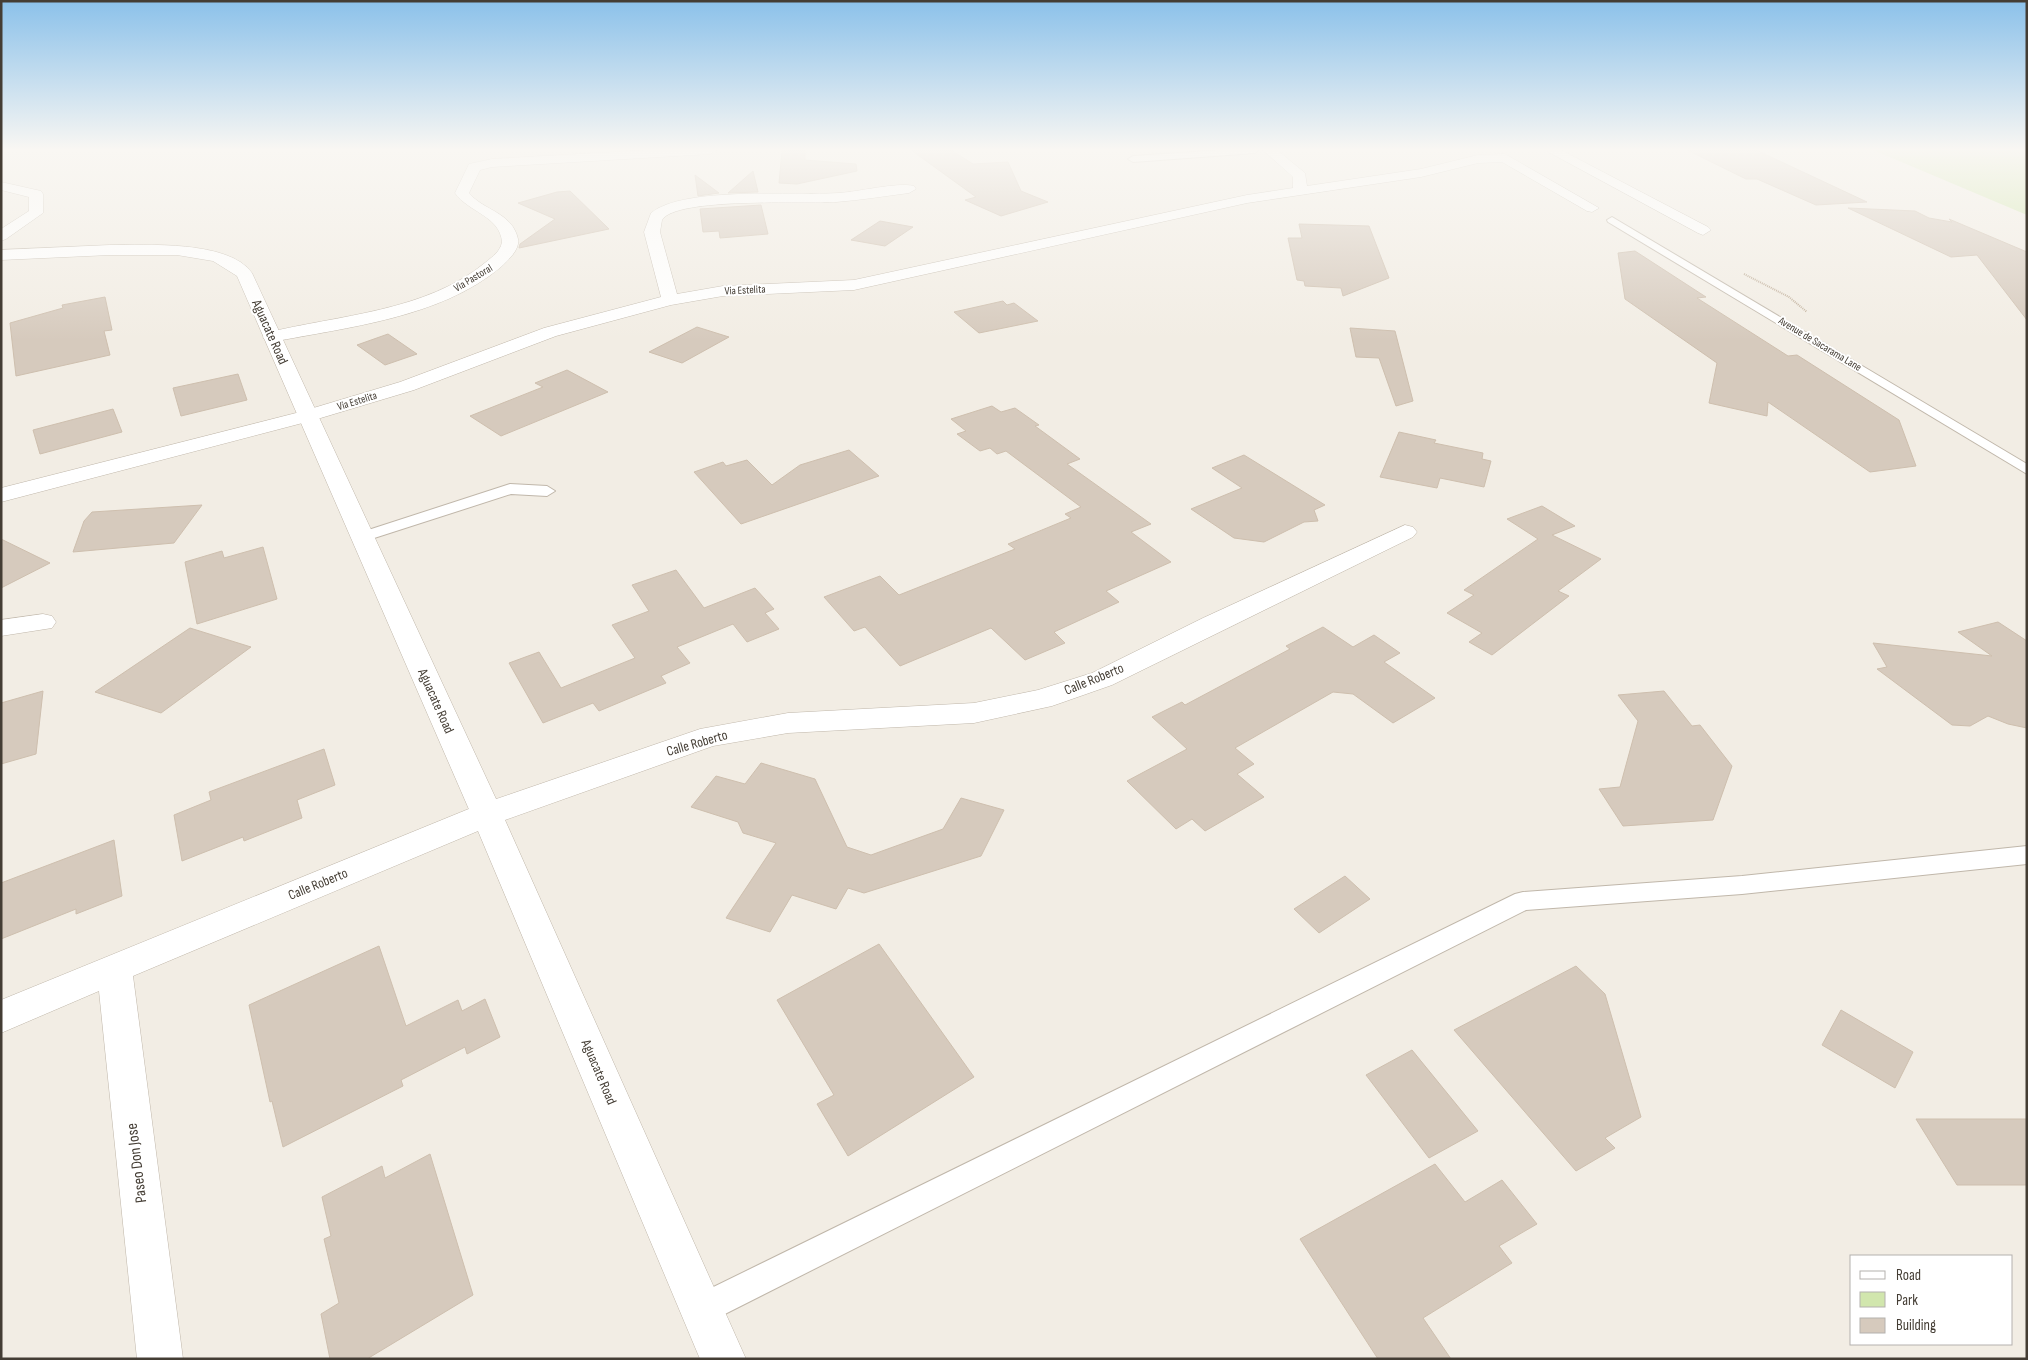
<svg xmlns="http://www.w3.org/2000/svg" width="2028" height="1360" font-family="'Sofia Sans Condensed',sans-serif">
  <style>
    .green { fill: #d1e6ad }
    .building { fill: #d6cabd; stroke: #cebfae }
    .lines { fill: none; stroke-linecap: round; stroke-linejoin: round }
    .service-casing { stroke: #c0b7aa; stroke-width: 2 }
    .minor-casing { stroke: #c0b7aa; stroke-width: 1 }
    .tertiary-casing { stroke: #c0b7aa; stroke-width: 1 }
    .path { stroke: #bfae99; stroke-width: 2; stroke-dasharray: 1 1; stroke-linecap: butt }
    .service { fill: #fff; fill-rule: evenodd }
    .minor { fill: #fff; fill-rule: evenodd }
    .tertiary { fill: #fff; fill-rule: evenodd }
    .labels { text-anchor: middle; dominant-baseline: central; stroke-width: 4; stroke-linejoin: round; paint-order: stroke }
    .far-street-label { font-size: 11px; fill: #443d34; stroke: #fff }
    .street-label { font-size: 14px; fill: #443d34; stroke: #fff }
    .near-street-label { font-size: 16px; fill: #443d34; stroke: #fff }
  </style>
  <rect width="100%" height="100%" fill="#f2ede4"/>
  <polygon class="green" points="1873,150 2027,150 2027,215"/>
  <g class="building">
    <polygon points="805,150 805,160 856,164 857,171 797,184 779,183 782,151"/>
    <polygon points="911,150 951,150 973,164 1008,162 1021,191 1048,202 1001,216 965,200 976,197"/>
    <polygon points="1687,150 1756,150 1867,202 1816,205 1757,179 1746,179"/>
    <polygon points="753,171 758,192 728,193"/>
    <polygon points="695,175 719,193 698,196"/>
    <polygon points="570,191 609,229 519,248 520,244 555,219 518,203 557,192"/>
    <polygon points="761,205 768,234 720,238 719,231 703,232 700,209"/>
    <polygon points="1848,208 1915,211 1929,218 1952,222 1949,219 2027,252 2027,320 1977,255 1951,257"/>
    <polygon points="880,221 913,227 885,246 851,240"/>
    <polygon points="1299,224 1369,226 1389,278 1343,296 1341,288 1305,286 1304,281 1297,280 1288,238 1302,238"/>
    <polygon points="1635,251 1706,297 1697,298 1788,356 1797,355 1899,420 1916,466 1870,472 1768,402 1767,416 1709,403 1717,363 1625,299 1618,253"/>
    <polygon points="105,297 112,330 104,331 110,355 16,376 10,323 63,308 62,305"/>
    <polygon points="1003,301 1007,305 1014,303 1038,321 979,333 954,312"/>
    <polygon points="697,327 729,337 682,363 649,352"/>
    <polygon points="1350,328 1395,331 1413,401 1396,406 1379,358 1356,357"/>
    <polygon points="388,334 417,354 385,365 357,345"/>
    <polygon points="567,370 608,392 501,436 470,416 543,387 535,383"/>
    <polygon points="238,374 247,400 181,416 173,388"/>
    <polygon points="992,406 1001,412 1015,408 1039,425 1035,426 1080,459 1067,464 1151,524 1131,532 1171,562 1106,591 1119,602 1054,632 1065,643 1025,660 991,628 900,666 865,627 854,631 824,597 880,576 899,595 1015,549 1008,544 1071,518 1065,514 1081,507 1006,451 997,454 990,448 980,451 957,434 966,431 951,419"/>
    <polygon points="113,409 122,432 40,454 33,430"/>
    <polygon points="1399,432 1436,440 1434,443 1483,453 1482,459 1491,461 1484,487 1440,478 1437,488 1380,477"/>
    <polygon points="849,450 879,476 741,524 694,472 723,462 726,466 747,460 772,485 800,465"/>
    <polygon points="1244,455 1325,505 1314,510 1318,521 1304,522 1264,542 1234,538 1191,509 1242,488 1212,468"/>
    <polygon points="202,505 174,543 73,552 84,521 92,512"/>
    <polygon points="1542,506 1575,526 1552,535 1601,559 1558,591 1569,596 1492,655 1469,642 1482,633 1447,613 1474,595 1464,590 1538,539 1507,519"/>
    <polygon points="1,539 50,563 1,588"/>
    <polygon points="263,547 277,599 197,624 185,562 222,551 224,558"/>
    <polygon points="676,570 704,608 755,588 774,609 765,613 779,629 747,642 733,624 677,647 690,663 661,676 666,683 599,711 593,703 543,723 509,663 539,652 561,688 635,658 612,625 649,611 632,585"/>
    <polygon points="1998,622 2027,641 2027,728 2008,724 1988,716 1970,726 1952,725 1877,669 1887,667 1873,643 1992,656 1958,632"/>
    <polygon points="1323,627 1353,647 1374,635 1400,653 1384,662 1435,698 1393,723 1353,694 1333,692 1235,748 1254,764 1237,774 1264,797 1205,831 1192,819 1176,829 1127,781 1187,749 1152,717 1182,702 1185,705 1290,649 1286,646"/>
    <polygon points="190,628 251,647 161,713 95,692"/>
    <polygon points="43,691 36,754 1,764 1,703"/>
    <polygon points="1664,691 1692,726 1700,725 1732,766 1713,820 1623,826 1599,789 1620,787 1638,721 1618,695"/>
    <polygon points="324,749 335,785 297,800 302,818 244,841 243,837 182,861 174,815 211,800 209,792"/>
    <polygon points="761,763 815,779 847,847 871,855 943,829 961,798 1004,810 981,856 864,893 848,888 836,909 792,895 770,932 726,918 776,843 743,833 738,822 691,807 716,776 745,784"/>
    <polygon points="114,840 122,896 76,914 76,909 1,939 1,883"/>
    <polygon points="1345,876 1370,899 1319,933 1294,909"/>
    <polygon points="879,944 974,1077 848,1156 817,1104 834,1095 777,1000"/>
    <polygon points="379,946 406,1026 458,1000 462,1011 485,999 500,1037 467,1054 465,1047 401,1080 403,1086 283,1147 272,1101 270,1102 249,1005"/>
    <polygon points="1576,966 1605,994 1641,1117 1605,1138 1615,1148 1576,1171 1454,1030"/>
    <polygon points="1841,1010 1913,1052 1895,1088 1822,1045"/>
    <polygon points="1412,1050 1478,1131 1429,1158 1366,1075"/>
    <polygon points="1916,1119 2027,1119 2027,1185 1957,1185"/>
    <polygon points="430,1154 473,1295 367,1359 330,1359 321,1314 339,1303 324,1239 331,1236 322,1197 382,1166 385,1178"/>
    <polygon points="1435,1164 1465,1202 1502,1180 1537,1224 1499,1246 1512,1263 1423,1318 1451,1359 1378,1359 1300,1239"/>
  </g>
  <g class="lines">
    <g class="service-casing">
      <g id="service">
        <polygon points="1224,150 1259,150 1255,153 1133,162 1128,159 1133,156"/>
        <polygon points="1612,217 2027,464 2027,474 1608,222 1607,220"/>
        <polygon points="510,484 547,486 555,491 547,496 511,494 368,540 362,542 354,537 356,534"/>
        <polygon points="2027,846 2027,864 1742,894 1526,910 713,1320 702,1324 691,1320 687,1309 691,1298 1515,894 1523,892 1742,876"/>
      </g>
    </g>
    <g class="minor-casing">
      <g id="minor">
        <path d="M650 150H717L710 154 492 167 480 170 469 193C484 211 512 212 518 239 520 250 508 260 501 267 440 318 348 327 272 342L266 341 263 337 266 333C338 315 426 312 486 262 493 256 500 252 502 242 500 216 468 212 455 193L469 164 492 159Z"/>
        <path d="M1263 150H1277L1305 173 1307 186 1421 169 1478 155 1505 154 1599 208 1592 212 1587 211 1502 162 1478 163 1421 177 1247 203 854 290 723 296 671 305 556 336 414 390 314 420 1 502V488L300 412 400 382 544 328 661 297 644 232 651 213C684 186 795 196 839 193 858 192 897 182 914 186L916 189 909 193C885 196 861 200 836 202 806 204 676 197 662 220L660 232 677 294 723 286 854 280 1247 195 1293 188V177Z"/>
        <polygon points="1545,150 1561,150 1708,227 1711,230 1703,235 1698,233"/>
        <polygon points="1,182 41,191 43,194 43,213 6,239 1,241 1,229 29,211 29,197 1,190"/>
        <polygon points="1405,525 1413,527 1417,532 1413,537 1112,685 1052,706 974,723 788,733 713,746 505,820 746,1359 700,1359 478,831 133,976 183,1359 137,1359 99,991 1,1033 1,1000 476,806 700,729 788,713 974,703 1038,690 1092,673 1203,618"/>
        <polygon points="43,614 52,616 56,622 52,628 1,636 1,620"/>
      </g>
    </g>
    <g class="tertiary-casing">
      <path id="tertiary" d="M110 245C146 245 229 240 252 273L503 814 498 822 487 826 476 822 471 814 237 276 213 261 177 255H110L1 260V250Z"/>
    </g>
    <polyline class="path" points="1744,274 1789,297 1807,312"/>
    <use href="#service" class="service"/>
    <use href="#minor" class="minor"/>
    <use href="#tertiary" class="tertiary"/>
  </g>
  <linearGradient id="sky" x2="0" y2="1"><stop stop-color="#8bc1ea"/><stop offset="0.44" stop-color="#f9f7f3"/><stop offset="1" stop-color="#f9f7f3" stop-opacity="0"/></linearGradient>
  <rect width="2028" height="340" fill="url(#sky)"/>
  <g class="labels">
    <g class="far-street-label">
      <text transform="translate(473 278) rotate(-31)">Via Pastoral</text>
      <text transform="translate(745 290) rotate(-3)">Via Estelita</text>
      <text transform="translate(1820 344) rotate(31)">Avenue de Sacarama Lane</text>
      <text transform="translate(357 401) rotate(-17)">Via Estelita</text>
    </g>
    <g class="street-label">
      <text transform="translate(270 332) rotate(66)">Aguacate Road</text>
      <text transform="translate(1094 679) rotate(-22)">Calle Roberto</text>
      <text transform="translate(436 701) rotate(66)">Aguacate Road</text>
      <text transform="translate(697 743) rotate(-16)">Calle Roberto</text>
      <text transform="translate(318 884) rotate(-22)">Calle Roberto</text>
      <text transform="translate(599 1072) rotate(67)">Aguacate Road</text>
    </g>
    <g class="near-street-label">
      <text transform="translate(137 1163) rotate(-97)">Paseo Don Jose</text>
    </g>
  </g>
  <rect width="2028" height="1360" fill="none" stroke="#443d34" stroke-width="5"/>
  <rect x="1850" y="1255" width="162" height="90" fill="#ffffff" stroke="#b4b1ae"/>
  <rect x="1860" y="1271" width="25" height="8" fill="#ffffff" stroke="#b4b1ae"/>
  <text x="1896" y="1280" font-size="15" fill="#443d34">Road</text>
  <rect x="1860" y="1292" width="25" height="15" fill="#d1e6ad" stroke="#b4b1ae"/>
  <text x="1896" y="1305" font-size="15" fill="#443d34">Park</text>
  <rect x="1860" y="1318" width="25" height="15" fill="#d6cabd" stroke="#b4b1ae"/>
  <text x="1896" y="1330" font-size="15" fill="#443d34">Building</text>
</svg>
